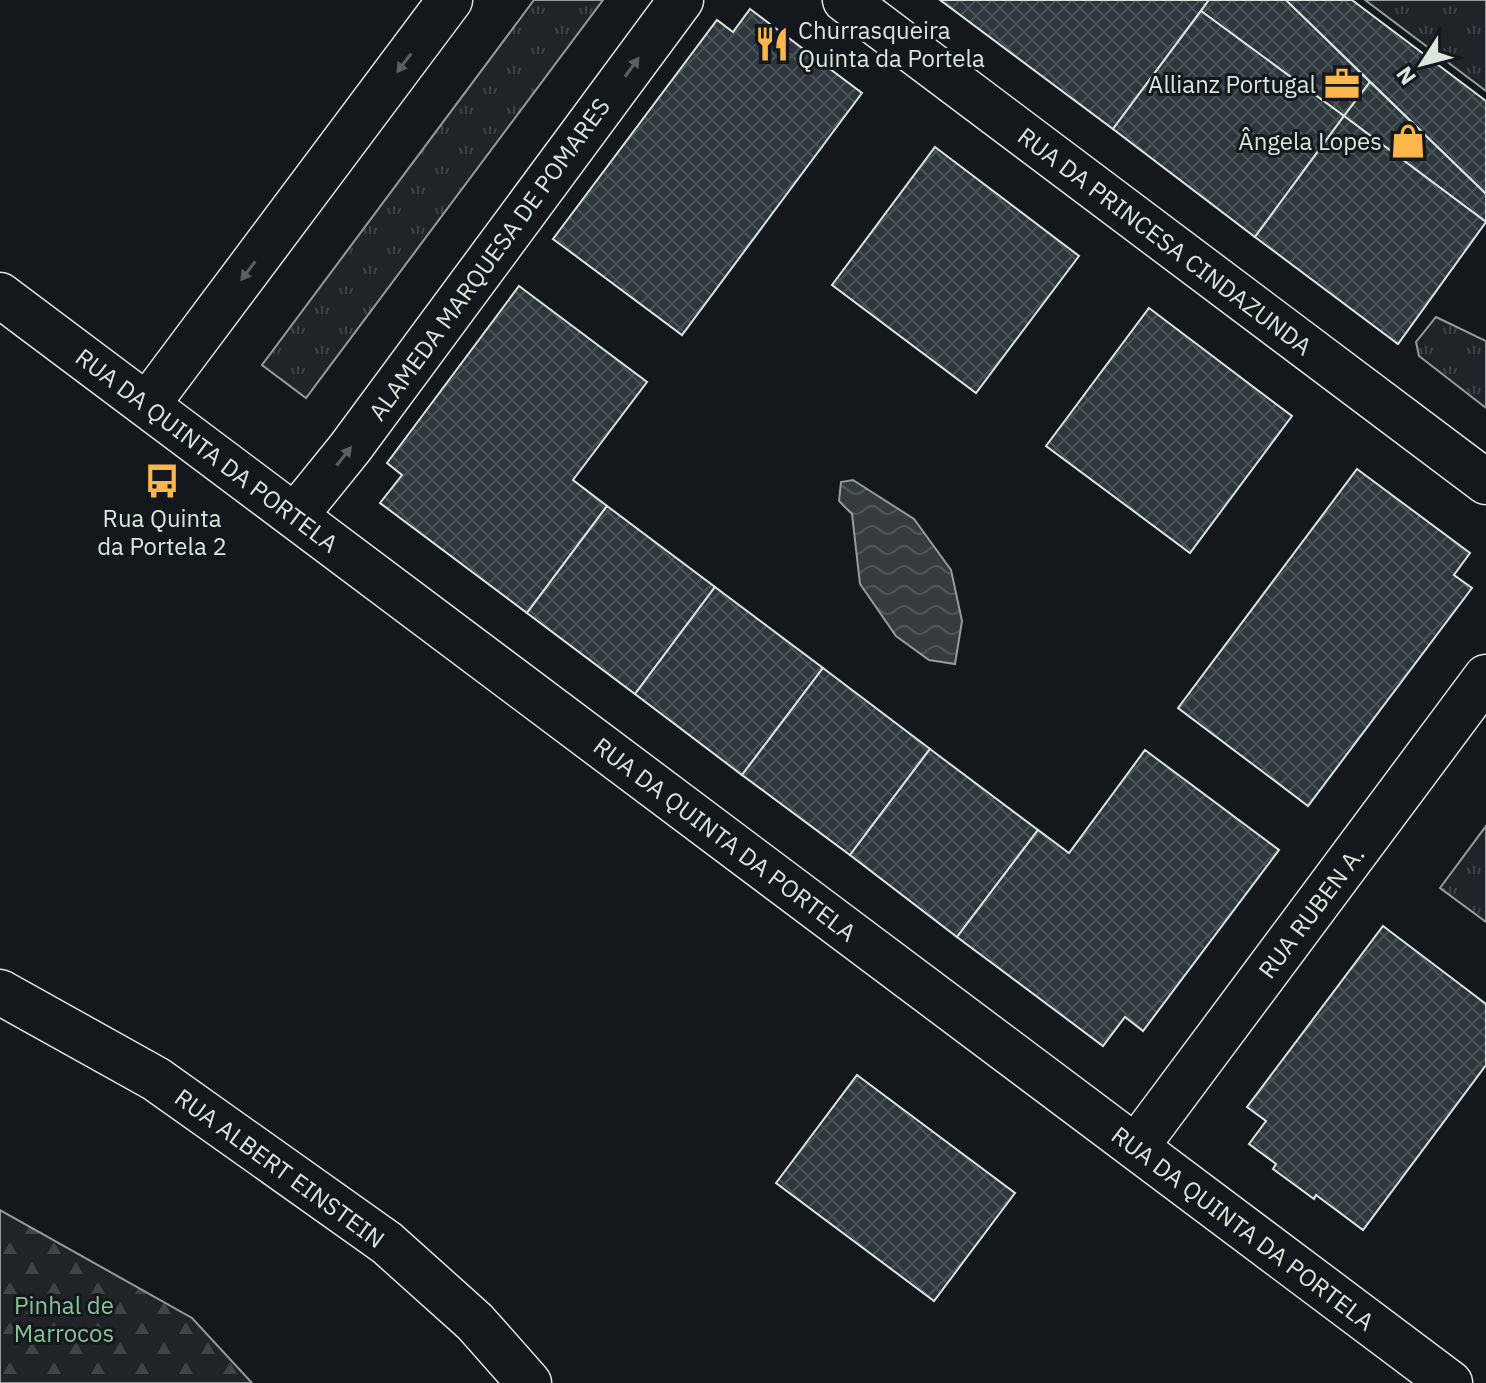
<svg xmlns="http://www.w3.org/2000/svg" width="1486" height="1383" font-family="'IBM Plex Sans',sans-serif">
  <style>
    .grass { fill: url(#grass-tufts); stroke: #939e99; stroke-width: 2 }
    .forest { fill: url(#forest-firs); stroke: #939e99; stroke-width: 2 }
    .water { fill: url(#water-waves); stroke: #939e99; stroke-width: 2 }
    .building { fill: url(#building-cross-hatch); stroke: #d8e6dc; stroke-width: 2 }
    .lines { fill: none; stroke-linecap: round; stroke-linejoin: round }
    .street-casing { stroke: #d8e6dc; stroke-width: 47 }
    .secondary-casing { stroke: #d8e6dc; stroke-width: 47 }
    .street { stroke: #14181c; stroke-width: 44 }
    .secondary { stroke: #14181c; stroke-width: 44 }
    .oneway { fill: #59605f }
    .labels { text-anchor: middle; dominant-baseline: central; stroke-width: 6; stroke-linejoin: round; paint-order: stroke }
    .poi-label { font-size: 24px; fill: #d8e6dc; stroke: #14181c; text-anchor: end }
    .street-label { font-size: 24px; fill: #d8e6dc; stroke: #14181c }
    .park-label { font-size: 24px; fill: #8ac095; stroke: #14181c }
  </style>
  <defs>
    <pattern id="grass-tufts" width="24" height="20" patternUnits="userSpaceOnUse" patternTransform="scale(2)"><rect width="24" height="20" fill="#202428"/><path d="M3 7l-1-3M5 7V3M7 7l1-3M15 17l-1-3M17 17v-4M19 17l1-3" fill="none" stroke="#404447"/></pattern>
    <pattern id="forest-firs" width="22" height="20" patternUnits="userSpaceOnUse" patternTransform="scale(2)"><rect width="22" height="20" fill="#202428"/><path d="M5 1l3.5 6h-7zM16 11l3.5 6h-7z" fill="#404447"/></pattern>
    <pattern id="water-waves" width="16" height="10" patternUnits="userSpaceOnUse" patternTransform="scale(2)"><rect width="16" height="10" fill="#363b3e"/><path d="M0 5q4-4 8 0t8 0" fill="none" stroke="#525759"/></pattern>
    <pattern id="building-cross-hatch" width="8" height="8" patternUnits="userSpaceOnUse" patternTransform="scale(2)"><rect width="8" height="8" fill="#2c363c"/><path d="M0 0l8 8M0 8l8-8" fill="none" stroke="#4a5358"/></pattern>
  </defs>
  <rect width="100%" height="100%" fill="#14181c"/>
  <g class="grass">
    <polygon points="534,0 603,0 306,398 262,365"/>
    <polygon points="1365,0 1486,0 1486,91"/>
    <polygon points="1436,317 1486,341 1486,408 1419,356 1416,342"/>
    <polygon points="1486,826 1486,922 1440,888"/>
  </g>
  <polygon class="forest" points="0,1210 192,1318 252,1383 0,1383"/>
  <polygon class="water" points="853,480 914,519 951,570 962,621 955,664 929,660 896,636 860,584 852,514 839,501 841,482"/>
  <g class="building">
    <polygon points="940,0 1209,0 1113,129"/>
    <polygon points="1209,0 1286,0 1370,82 1344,116 1201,11"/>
    <polygon points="1286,0 1352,0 1486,101 1486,194"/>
    <polygon points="750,9 862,93 682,335 553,239 717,20 733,32"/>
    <polygon points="1201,11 1344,116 1255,237 1113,129"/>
    <polygon points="1370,82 1486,194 1486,222 1344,116"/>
    <polygon points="1344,116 1486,222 1398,344 1255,237"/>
    <polygon points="935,147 1079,256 976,393 832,285"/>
    <polygon points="519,286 647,382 573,480 607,506 527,613 380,503 402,475 387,463"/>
    <polygon points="1149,308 1292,416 1190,553 1046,446"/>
    <polygon points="1357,469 1470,553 1454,575 1472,588 1308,806 1178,708"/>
    <polygon points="607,506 715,587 635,694 527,613"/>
    <polygon points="715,587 823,668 742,775 635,694"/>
    <polygon points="823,668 930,749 850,855 742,775"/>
    <polygon points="930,749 1038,830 957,937 850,855"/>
    <polygon points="1145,750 1279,850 1143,1031 1125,1017 1103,1046 957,937 1038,830 1069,853"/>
    <polygon points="1383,926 1486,1004 1486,1065 1363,1230 1316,1195 1314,1199 1273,1169 1276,1164 1249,1144 1266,1121 1247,1107"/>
    <polygon points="857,1075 1015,1193 934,1301 776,1183"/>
  </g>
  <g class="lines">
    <g class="street-casing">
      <g id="street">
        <polyline points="845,0 1486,482"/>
        <polyline points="147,405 450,0"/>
        <polyline points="295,516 350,448 681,0"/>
        <polyline points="0,992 156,1079 387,1243 475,1322 529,1383"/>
        <polyline points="1136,1147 1486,677"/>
      </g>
    </g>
    <g class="secondary-casing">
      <polyline id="secondary" points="0,295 1450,1383"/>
    </g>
    <use href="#street" class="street"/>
    <use href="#secondary" class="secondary"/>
  </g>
  <defs><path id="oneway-solid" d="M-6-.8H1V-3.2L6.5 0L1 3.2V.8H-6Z" transform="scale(2)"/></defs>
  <g class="oneway">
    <use href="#oneway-solid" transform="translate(404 63) rotate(127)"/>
    <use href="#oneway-solid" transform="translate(632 67) rotate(-54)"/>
    <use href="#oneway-solid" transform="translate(248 271) rotate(127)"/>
    <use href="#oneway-solid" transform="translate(344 456) rotate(-52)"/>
  </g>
  <defs>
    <g id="restaurant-bare" transform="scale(2.76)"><path d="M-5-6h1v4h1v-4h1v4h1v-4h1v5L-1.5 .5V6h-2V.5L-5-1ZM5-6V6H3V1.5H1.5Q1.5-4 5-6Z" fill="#ffb74d" stroke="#14181c" stroke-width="2.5" paint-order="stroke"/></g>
    <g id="office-bare" transform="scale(2.76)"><path d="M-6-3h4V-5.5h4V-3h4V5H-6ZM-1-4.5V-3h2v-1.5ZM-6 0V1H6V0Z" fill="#ffb74d" stroke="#14181c" stroke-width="2.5" paint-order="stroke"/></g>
    <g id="shop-bare" transform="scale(2.76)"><path d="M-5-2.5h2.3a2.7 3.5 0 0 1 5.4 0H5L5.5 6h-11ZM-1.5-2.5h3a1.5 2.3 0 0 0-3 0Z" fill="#ffb74d" stroke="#14181c" stroke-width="2.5" paint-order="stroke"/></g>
    <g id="bus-bare" transform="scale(2.76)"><path d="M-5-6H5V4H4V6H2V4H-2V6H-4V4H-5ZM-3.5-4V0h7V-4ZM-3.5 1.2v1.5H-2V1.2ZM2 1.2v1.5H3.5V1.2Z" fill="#ffb74d" stroke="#14181c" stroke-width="2.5" paint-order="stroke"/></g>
  </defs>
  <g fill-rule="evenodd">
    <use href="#restaurant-bare" x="772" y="44"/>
    <use href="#office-bare" x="1342" y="84"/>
    <use href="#shop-bare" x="1408" y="141"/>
    <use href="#bus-bare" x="162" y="481"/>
  </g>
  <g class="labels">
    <g class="poi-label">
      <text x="798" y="30" text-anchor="start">Churrasqueira<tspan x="798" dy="28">Quinta da Portela</tspan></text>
      <text x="1316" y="84">Allianz Portugal</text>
      <text x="1382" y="141">Ângela Lopes</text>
      <text x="162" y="518" text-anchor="middle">Rua Quinta<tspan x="162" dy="28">da Portela 2</tspan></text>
    </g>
    <g class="street-label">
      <text transform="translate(1165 241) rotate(37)">RUA DA PRINCESA CINDAZUNDA</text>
      <text transform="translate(489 259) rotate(-54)">ALAMEDA MARQUESA DE POMARES</text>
      <text transform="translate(207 450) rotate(37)">RUA DA QUINTA DA PORTELA</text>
      <text transform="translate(725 839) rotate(37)">RUA DA QUINTA DA PORTELA</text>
      <text transform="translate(1311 912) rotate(-53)">RUA RUBEN A.</text>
      <text transform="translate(280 1168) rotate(36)">RUA ALBERT EINSTEIN</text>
      <text transform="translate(1243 1228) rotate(37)">RUA DA QUINTA DA PORTELA</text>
    </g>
    <g class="park-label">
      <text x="64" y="1305">Pinhal de<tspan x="64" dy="28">Marrocos</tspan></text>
    </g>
  </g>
  <g transform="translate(1422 64) rotate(234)" stroke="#14181c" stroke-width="6" paint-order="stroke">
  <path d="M0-6L14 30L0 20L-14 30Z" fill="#d8e6dc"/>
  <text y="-12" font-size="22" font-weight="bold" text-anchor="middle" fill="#d8e6dc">N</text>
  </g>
</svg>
